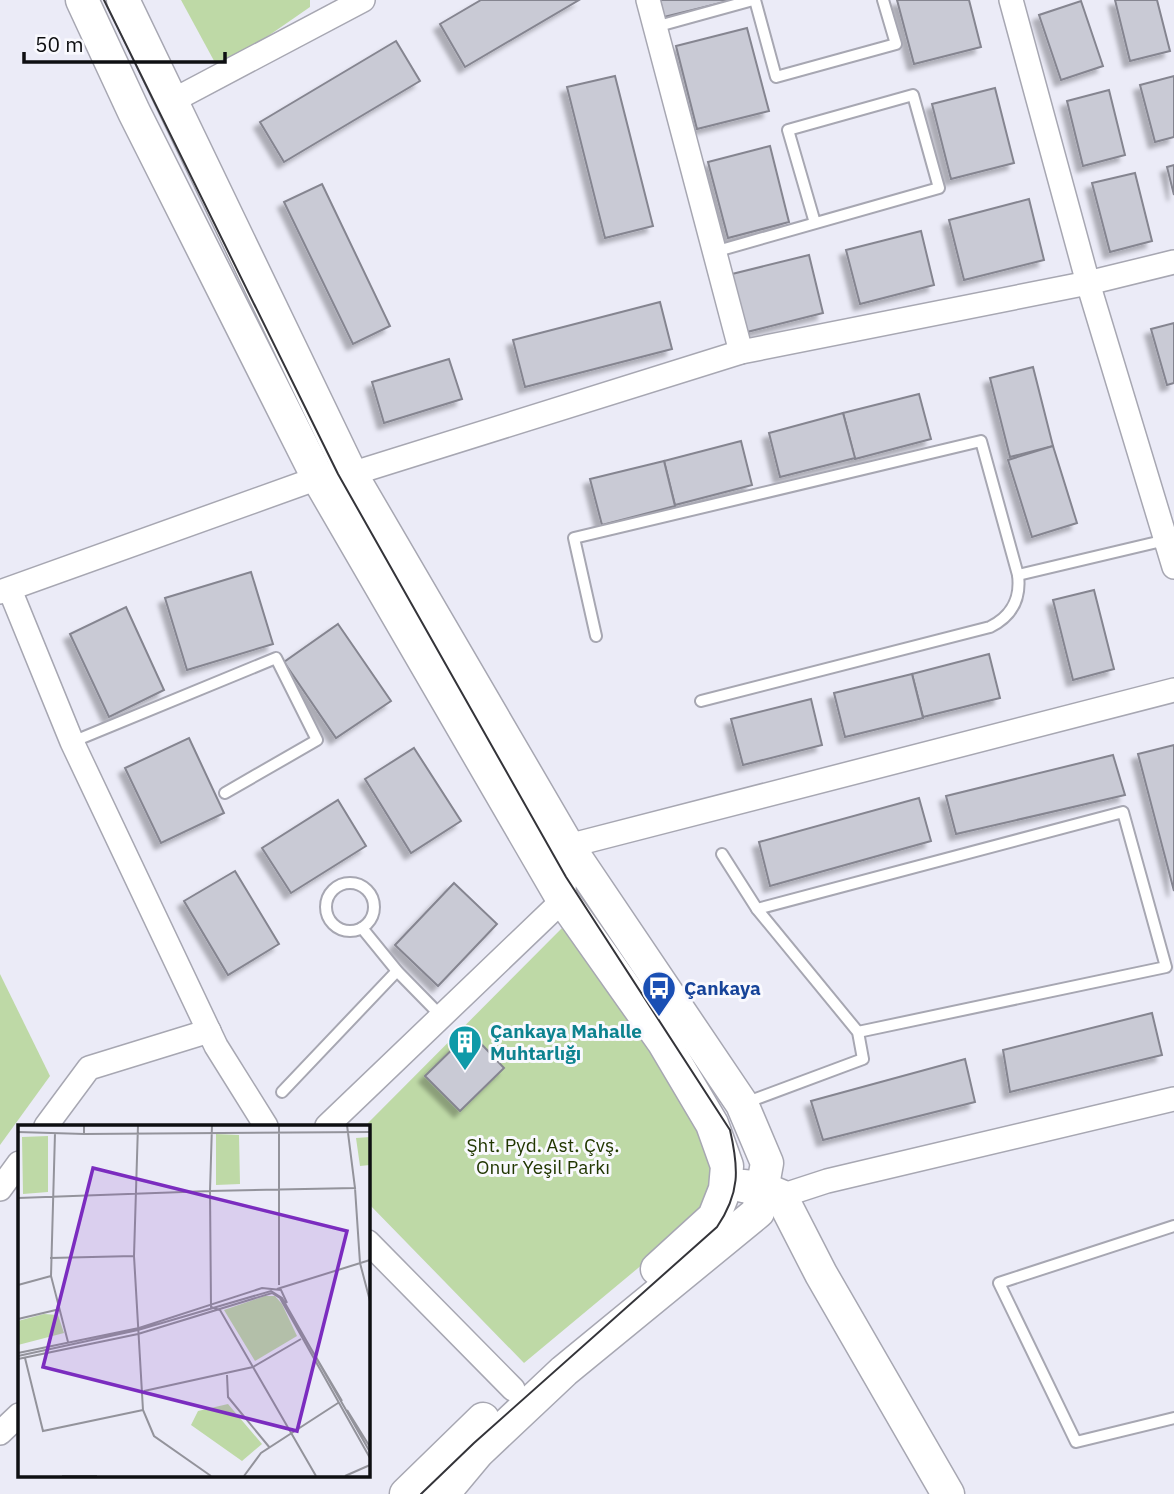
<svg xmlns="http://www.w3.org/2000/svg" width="1174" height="1494" font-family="'IBM Plex Sans',sans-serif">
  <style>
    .green { fill: #bed9a6 }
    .building { fill: #c9cad5; stroke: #858590; stroke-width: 2; filter: url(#shadow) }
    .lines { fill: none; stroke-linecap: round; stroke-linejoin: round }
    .lane-casing { stroke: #a7a7b2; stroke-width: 14 }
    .street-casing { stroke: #a7a7b2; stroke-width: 26 }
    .secondary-casing { stroke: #a7a7b2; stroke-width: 35 }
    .lane { stroke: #fff; stroke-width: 10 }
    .street { stroke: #fff; stroke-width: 23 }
    .secondary { stroke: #fff; stroke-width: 32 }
    .tram { stroke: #343439; stroke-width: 2 }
    .labels { text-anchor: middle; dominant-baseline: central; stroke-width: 6; stroke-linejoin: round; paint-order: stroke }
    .transit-label { font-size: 19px; font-weight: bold; fill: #164399; stroke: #f9f9fe; text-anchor: start }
    .culture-label { font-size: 19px; font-weight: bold; fill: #0d838f; stroke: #f9f9fe; text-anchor: start }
    .park-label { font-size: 19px; fill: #213701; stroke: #f9f9fe }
    .inset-road { fill: none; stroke: #93939b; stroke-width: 2 }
    .view { fill: #7b2cbf; fill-opacity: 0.15; stroke: #7b2cbf; stroke-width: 3.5 }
    .inset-edge { fill: none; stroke: #0e0f12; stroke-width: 3.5 }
  </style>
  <defs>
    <filter id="shadow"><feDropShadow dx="-6" dy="6" stdDeviation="2" flood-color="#0004"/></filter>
  </defs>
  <rect width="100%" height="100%" fill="#ebebf7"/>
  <g class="green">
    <polygon points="181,0 310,0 310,7 219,70"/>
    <polygon points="567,923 704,1132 716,1185 706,1207 679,1234 524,1363 368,1203 368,1126 365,1126"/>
    <polygon points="0,974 50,1076 0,1145"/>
  </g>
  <g class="building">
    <polygon points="481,0 579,0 465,67 440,24"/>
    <polygon points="660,0 733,0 664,17"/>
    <polygon points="897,0 969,0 981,47 914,64"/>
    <polygon points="1115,0 1157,0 1170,51 1130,61"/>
    <polygon points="1081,1 1103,66 1061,80 1039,15"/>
    <polygon points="747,28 769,111 697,129 676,46"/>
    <polygon points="396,41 420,81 284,162 260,122"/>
    <polygon points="615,76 653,226 605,238 567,87"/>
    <polygon points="1174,76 1174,137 1155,142 1140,85"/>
    <polygon points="995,88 1014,163 951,179 932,104"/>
    <polygon points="1109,90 1125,155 1083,166 1067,101"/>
    <polygon points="770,146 789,222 728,238 708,162"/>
    <polygon points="1174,165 1174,195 1167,167"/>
    <polygon points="1135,173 1152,241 1110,252 1092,183"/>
    <polygon points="322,184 390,326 353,344 284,202"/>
    <polygon points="1029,199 1044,260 964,280 949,220"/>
    <polygon points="921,231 934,285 860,304 846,250"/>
    <polygon points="809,255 823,313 747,332 732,274"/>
    <polygon points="660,302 672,349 525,387 513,340"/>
    <polygon points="1174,323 1174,383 1167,385 1151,329"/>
    <polygon points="449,359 462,399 384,423 372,382"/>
    <polygon points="1033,367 1053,446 1010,457 990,378"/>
    <polygon points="919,394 931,439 855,459 843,413"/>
    <polygon points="843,413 855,458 780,477 769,433"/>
    <polygon points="741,441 752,485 675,505 664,461"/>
    <polygon points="1053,446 1077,523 1032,537 1008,460"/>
    <polygon points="664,461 675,506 602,525 590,479"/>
    <polygon points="251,572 273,644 187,670 165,598"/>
    <polygon points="1094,590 1114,669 1073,680 1053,600"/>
    <polygon points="126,607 164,690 109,717 70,634"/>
    <polygon points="338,624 391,701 336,738 284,662"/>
    <polygon points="989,654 1000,698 923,717 912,674"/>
    <polygon points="912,674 923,718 845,737 834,693"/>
    <polygon points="811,699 822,745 743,765 731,719"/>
    <polygon points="189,738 224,813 161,843 125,768"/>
    <polygon points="1174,745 1174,891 1138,754"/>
    <polygon points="414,748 461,821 411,853 365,779"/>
    <polygon points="1113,755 1125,795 956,834 946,796"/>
    <polygon points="919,798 931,841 770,886 759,842"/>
    <polygon points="338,800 366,846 291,893 262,848"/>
    <polygon points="235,871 279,944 228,975 184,901"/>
    <polygon points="454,883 497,924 438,986 395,945"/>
    <polygon points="1152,1013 1162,1055 1010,1092 1003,1050"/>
    <polygon points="470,1032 504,1068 460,1111 425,1076"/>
    <polygon points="965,1059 975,1102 823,1140 811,1101"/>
  </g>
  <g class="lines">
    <g class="lane-casing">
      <g id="lane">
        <polyline points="755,0 776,77 896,44 883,0"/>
        <polyline points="655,27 753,0"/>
        <polyline points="714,252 939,188 913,95 788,130 815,223"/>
        <polyline points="1018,575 1166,540"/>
        <path d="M596 636 574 538 981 441 1018 575C1021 599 1012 616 990 627L701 701"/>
        <polyline points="72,742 276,658 317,740 225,793"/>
        <polyline points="722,854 757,909 858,1032 863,1059 745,1103"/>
        <circle cx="350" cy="907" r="24"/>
        <polyline points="757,909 1123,812 1166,967 858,1032"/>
        <polyline points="362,928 397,971 442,1017"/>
        <polyline points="282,1092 397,971"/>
        <polyline points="1174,1226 999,1283 1076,1442 1174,1418"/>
      </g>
    </g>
    <g class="street-casing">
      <g id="street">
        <polyline points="648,0 741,352"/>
        <polyline points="1011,0 1088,283 1174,567"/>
        <polyline points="172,101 363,0"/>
        <polyline points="10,590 72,742 216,1046 266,1126"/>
        <polyline points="0,592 318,478 351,474 741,352 1088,283 1174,262"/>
        <polyline points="46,1126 89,1068 209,1031"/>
        <polyline points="327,1126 563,900 568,846 1174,690"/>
        <polyline points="0,1189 19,1163"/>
        <polyline points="781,1196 827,1181 1174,1099"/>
        <polyline points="368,1242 513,1389"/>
        <polyline points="0,1433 19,1415"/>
      </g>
    </g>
    <g class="secondary-casing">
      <g id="secondary">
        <polyline points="82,0 134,112 318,478 563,900 664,1043 712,1124 727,1166 725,1189 714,1217 657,1269"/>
        <polyline points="123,0 351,474 568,846 742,1104 767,1163 758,1212 564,1371 478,1452 443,1494"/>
        <polyline points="743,1186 762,1188 781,1196 821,1274 948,1494"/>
        <polyline points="406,1494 483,1419"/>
      </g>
    </g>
    <use href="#lane" class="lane"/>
    <use href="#street" class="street"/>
    <use href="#secondary" class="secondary"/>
    <path class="tram" d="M104 0 338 474 566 877 730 1130C739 1169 740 1193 717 1227L474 1443 421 1494"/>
  </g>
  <defs>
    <g id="bus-pin" transform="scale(1.75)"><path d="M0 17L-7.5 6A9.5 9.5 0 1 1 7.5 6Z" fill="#1a4fb4" stroke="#f9f9fe"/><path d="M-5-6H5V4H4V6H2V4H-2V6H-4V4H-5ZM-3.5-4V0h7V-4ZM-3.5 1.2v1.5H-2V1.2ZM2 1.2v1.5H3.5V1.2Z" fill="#fff"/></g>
    <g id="building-pin" transform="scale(1.75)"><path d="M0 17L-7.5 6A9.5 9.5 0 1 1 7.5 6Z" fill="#0f9aa8" stroke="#f9f9fe"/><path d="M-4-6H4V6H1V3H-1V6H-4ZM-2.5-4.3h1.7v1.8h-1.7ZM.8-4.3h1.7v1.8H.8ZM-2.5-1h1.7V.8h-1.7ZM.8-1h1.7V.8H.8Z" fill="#fff"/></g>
  </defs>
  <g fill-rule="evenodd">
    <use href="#bus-pin" x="659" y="988"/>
    <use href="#building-pin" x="465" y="1042"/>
  </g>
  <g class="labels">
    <g class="transit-label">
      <text x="684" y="988">Çankaya</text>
    </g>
    <g class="culture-label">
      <text x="490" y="1031">Çankaya Mahalle<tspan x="490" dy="22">Muhtarlığı</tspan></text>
    </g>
    <g class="park-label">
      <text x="543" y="1145">Şht. Pyd. Ast. Çvş.<tspan x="543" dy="22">Onur Yeşil Parkı</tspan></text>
    </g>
  </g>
  <g transform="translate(18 1125)">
    <rect width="352" height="352" fill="#ebebf7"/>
    <path d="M198 9 221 10 222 59 198 60ZM30 11V67L5 69 4 12ZM352 12V40L342 41 338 13ZM247 171H257L264 179 279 211 237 236 206 185ZM26 189 40 190 46 208 0 220V196ZM210 279 244 319 224 336 173 300 180 286Z" fill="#bed9a6"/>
    <path class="inset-road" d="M120 0 116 131 125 285 136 311 193 351M194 0 192 66 337 63 329 0M261 0V160M0 7 66 9V0M37 8 33 151 50 217M66 9 352 7M337 63 342 138 352 176M0 73 192 66 193 182 202 185 298 351M32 133 116 131M0 160 33 151M259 164 352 135M0 194 42 184M292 222 324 276M0 228 121 203 244 163 263 165 269 178M0 231 120 205 253 166 264 173 352 327M7 233 25 306 125 285M0 234 120 209 254 168 262 173 352 333M209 250 210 272 252 323M126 266 235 242 283 214M329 285 352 322M44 351H79M226 351 243 328 320 278M327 351 352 340"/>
    <path class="view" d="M75 43 329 106 279 306 25 242Z"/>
    <rect width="352" height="352" class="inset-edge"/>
  </g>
  <path d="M24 52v10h201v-10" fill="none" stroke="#0e0f12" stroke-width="3.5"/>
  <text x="35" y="52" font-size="21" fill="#0e0f12" stroke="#f9f9fe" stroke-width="5" paint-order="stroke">50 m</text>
</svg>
